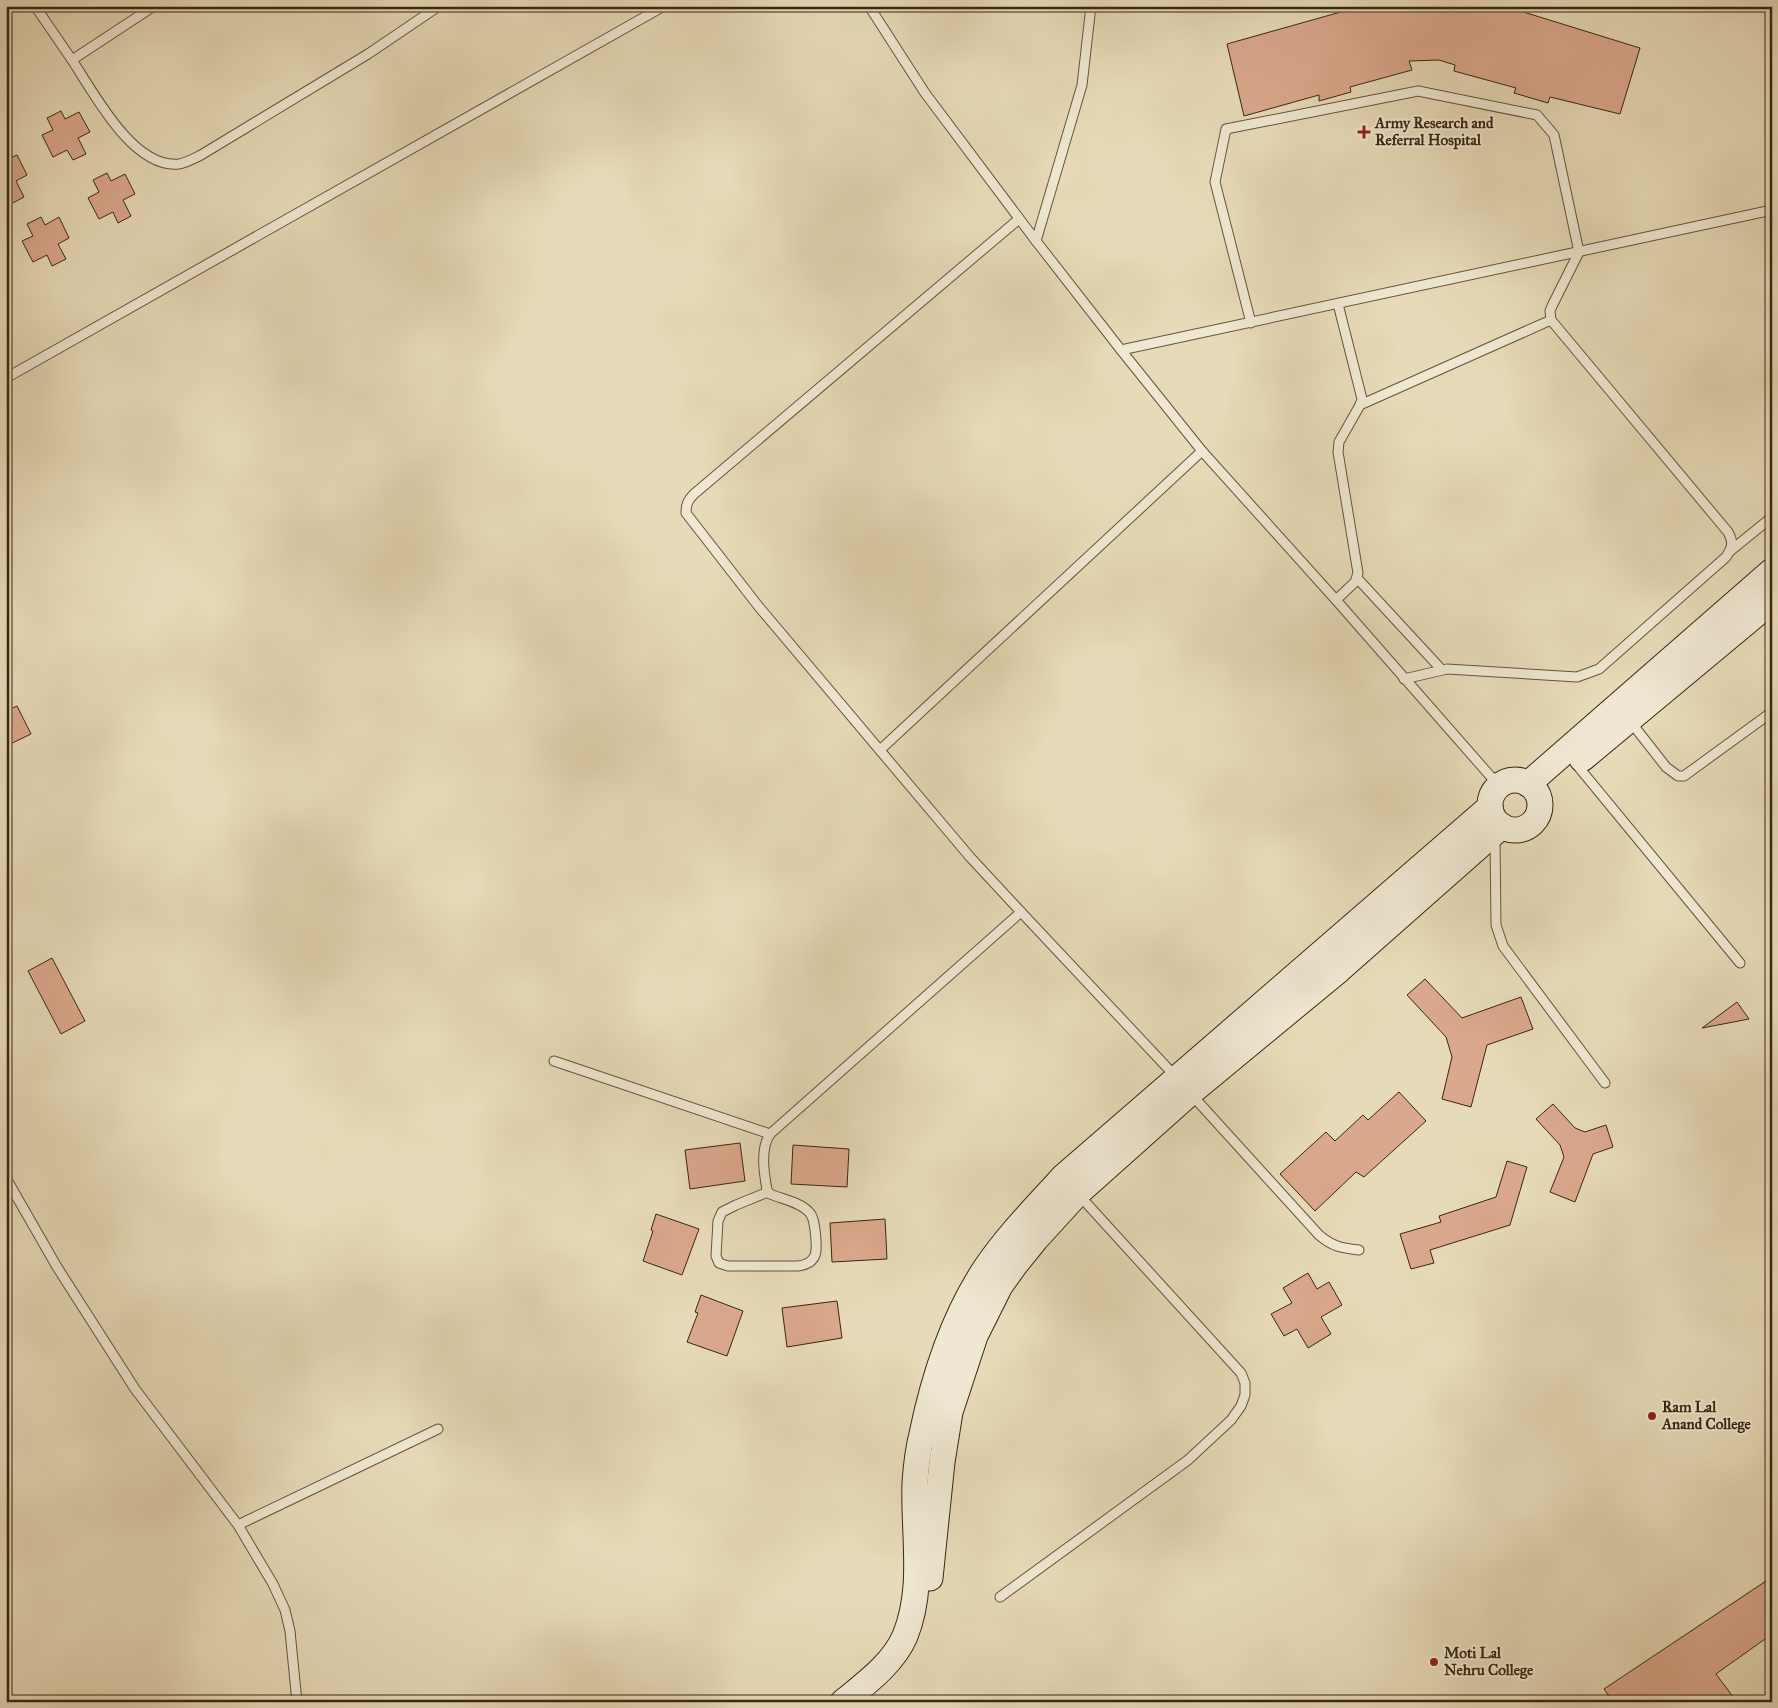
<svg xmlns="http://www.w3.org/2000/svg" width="1778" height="1708" font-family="'IM FELL Great Primer',serif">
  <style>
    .building { fill: #daa88c; stroke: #382711 }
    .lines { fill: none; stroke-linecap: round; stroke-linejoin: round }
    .service-casing { stroke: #64543b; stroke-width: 11 }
    .secondary-casing { stroke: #382711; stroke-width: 27 }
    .service { stroke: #efe7d1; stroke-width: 9 }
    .secondary { stroke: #efe7d1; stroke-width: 25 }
    .poi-dot { fill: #8f2418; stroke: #efe7d1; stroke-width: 2 }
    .labels { text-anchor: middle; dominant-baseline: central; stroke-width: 4; stroke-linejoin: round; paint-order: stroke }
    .poi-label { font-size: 15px; font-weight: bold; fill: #382711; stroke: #efe7d1; text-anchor: start }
  </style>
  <rect width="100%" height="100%" fill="#e7dab8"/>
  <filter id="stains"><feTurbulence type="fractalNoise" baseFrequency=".004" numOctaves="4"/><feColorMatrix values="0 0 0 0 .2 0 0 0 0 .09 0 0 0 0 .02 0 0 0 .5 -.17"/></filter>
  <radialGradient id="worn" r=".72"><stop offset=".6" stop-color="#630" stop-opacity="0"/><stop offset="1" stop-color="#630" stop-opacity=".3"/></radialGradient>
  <g class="building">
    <polygon points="1362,6 1504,6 1640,48 1620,114 1550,97 1548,103 1514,93 1516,88 1454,71 1455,65 1439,60 1409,61 1412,70 1350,87 1351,92 1319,101 1319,95 1244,116 1227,44"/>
    <polygon points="61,111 65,119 79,112 90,132 78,138 86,154 73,160 67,150 53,157 42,135 53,130 47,118"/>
    <polygon points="17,155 27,175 16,181 24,197 11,204 6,195 6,160"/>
    <polygon points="107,173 111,181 125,174 135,194 123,200 131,216 118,223 113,212 99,219 88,198 99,192 93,180"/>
    <polygon points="41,217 45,225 59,217 69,238 58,244 66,259 52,266 47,255 33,262 22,241 33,236 27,224"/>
    <polygon points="17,706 31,734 6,746 6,711"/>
    <polygon points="52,958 85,1021 61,1034 28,971"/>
    <polygon points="1425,979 1462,1018 1521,997 1533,1029 1487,1045 1471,1107 1442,1099 1452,1057 1446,1037 1407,995"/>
    <polygon points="1737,1002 1749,1019 1702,1028"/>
    <polygon points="1399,1092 1426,1121 1364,1177 1356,1172 1315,1211 1280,1174 1326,1132 1335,1141 1363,1115 1368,1120"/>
    <polygon points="1553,1104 1575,1128 1585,1132 1606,1125 1613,1147 1593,1154 1575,1202 1550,1192 1564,1157 1560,1145 1536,1119"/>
    <polygon points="740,1143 745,1181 690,1189 685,1150"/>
    <polygon points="793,1145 849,1149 847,1187 791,1184"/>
    <polygon points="1507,1161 1527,1167 1510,1225 1430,1250 1434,1263 1411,1269 1400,1234 1441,1222 1439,1216 1496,1197"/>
    <polygon points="656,1214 699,1229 682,1275 643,1261 653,1231 651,1230"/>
    <polygon points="885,1219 887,1259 832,1262 830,1223"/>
    <polygon points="1308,1273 1317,1289 1329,1282 1342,1305 1321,1317 1331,1334 1308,1348 1297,1329 1284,1336 1271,1314 1292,1303 1283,1288"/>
    <polygon points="701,1295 743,1311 727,1356 687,1342 698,1313 695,1312"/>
    <polygon points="837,1301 842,1338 787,1347 782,1308"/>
    <polygon points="1772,1577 1772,1634 1716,1674 1737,1702 1613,1702 1604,1689"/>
  </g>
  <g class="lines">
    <g class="service-casing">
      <g id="service">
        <polyline points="35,6 72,60"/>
        <path d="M154 6 72 60C94 93 133 169 179 164 186 163 195 158 201 155L368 54 439 6"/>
        <polyline points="869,6 925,93 1036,241 1121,350 1202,451 1336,600 1499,786"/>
        <path d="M1019 219 694 494C688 500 686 504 686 513L759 607 970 857 1021 912"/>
        <polyline points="1036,241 1082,85 1091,6"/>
        <path d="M1251 323 1215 182 1226 129 1418 91 1537 115 1554 135 1579 252 1552 306 1550 311 1551 320 1728 532C1734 542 1732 548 1726 557L1599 669 1577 677 1447 669 1404 679"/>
        <polyline points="1121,350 1772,210"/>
        <polyline points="6,378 664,6"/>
        <polyline points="1360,405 1551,320"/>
        <polyline points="1729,552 1772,517"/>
        <polyline points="1357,578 1441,669"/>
        <polyline points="1336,600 1355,582 1358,573 1338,452 1339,442 1360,405 1362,399 1338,304"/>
        <polyline points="1630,721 1666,767 1678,776 1684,776 1772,712"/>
        <polyline points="880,750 1202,451"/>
        <polyline points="1576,764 1740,963"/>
        <polyline points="1495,838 1496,925 1503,946 1605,1083"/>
        <polyline points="554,1061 770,1134"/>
        <path d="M1191 1094 1319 1235C1333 1247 1342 1248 1359 1250"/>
        <polyline points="6,1178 57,1267 135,1389 238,1525 273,1584 285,1610 290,1631 297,1702"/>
        <path d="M768 1192 736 1205 722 1212 718 1221 716 1256 719 1263 728 1266H798C820 1263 817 1248 815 1230 814 1224 814 1217 809 1212 800 1202 782 1199 770 1194L767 1190C764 1173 760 1149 770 1134L1021 912 1176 1077"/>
        <polyline points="238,1525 438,1429"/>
        <polyline points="1000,1597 1188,1460 1231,1420 1241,1406 1245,1395 1245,1383 1241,1373 1079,1195"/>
      </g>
    </g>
    <g class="secondary-casing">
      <g id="secondary">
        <polyline points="1582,759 1772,601"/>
        <circle cx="1515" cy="805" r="25"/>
        <polyline points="1528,784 1772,571"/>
        <polyline points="930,1578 942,1462 950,1412 975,1336 1000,1286 1015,1265 1036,1239 1078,1193 1190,1093 1339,970 1502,826"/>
        <path d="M843 1702C865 1684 893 1664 905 1636 925 1587 913 1534 915 1483 916 1467 918 1450 922 1434 934 1376 952 1319 985 1269 1007 1236 1036 1207 1063 1177L1490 807"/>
      </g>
    </g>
    <use href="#service" class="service"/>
    <use href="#secondary" class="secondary"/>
  </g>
  <g class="poi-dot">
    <path d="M1361.5 124.5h5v5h5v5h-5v5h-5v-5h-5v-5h5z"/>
    <circle cx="1652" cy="1416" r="5"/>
    <circle cx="1434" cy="1662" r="5"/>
  </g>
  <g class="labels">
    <g class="poi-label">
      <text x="1375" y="123">Army Research and<tspan x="1375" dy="17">Referral Hospital</tspan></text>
      <text x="1662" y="1407">Ram Lal<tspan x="1662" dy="17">Anand College</tspan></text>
      <text x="1444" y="1653">Moti Lal<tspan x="1444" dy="17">Nehru College</tspan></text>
    </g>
  </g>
  <rect width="1778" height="1708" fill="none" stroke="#e7dab8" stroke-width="25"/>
  <rect x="8" y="8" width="1763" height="1693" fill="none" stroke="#382711" stroke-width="2.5"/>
  <rect x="12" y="12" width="1753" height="1683" fill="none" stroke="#382711"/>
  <rect width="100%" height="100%" filter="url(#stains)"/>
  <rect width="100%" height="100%" fill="url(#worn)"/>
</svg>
